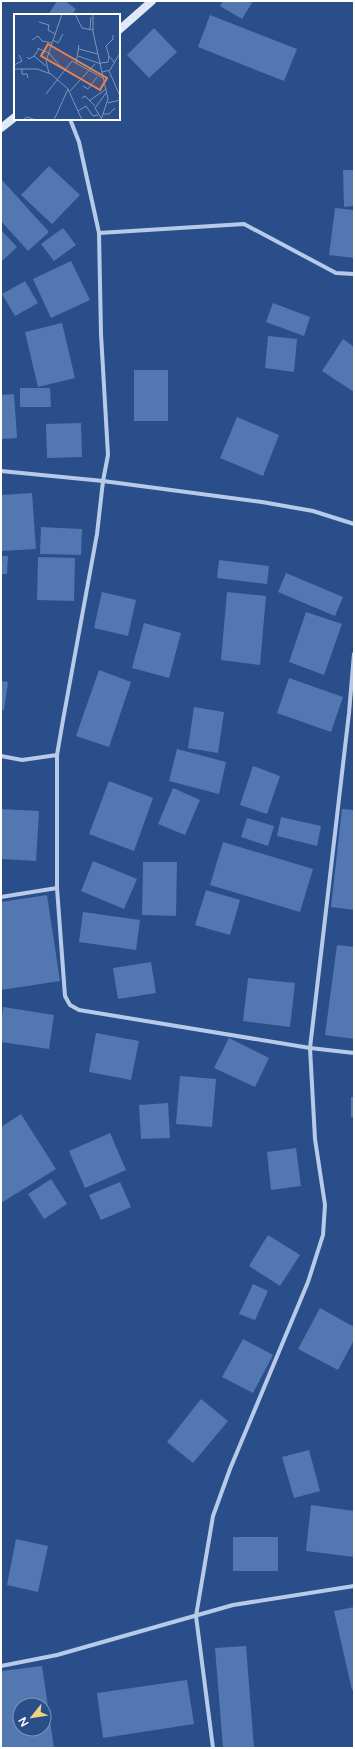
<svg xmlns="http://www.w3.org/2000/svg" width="355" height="1749" font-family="'Varela Round',sans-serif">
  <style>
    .building { fill: #5377b0; fill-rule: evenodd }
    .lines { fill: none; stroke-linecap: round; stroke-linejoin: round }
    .minor { stroke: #b7cbe8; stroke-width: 4 }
    .secondary { stroke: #e1e9f8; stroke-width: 8 }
    .inset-road { fill: none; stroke: #7f95b8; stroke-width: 1 }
    .view { fill: #ee8249; fill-opacity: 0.15; stroke: #ee8249; stroke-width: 2 }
    .inset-edge { fill: none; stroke: #fff; stroke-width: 2 }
  </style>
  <rect width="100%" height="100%" fill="#2a4e89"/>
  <g class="building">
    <polygon points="57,1 65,1 76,9 72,15 48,15"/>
    <polygon points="223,1 253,1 242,19 220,6"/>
    <polygon points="210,15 297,49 284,81 198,47"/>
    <polygon points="154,28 177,52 149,78 127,55"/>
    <polygon points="49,166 80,195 52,224 21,195"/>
    <polygon points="343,170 354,170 354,206 344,207"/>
    <polygon points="1,179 49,232 28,251 1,221"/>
    <polygon points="335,208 354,210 354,258 329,255"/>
    <polygon points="63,228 76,245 54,261 41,244"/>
    <polygon points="1,230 17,247 1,262"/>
    <polygon points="71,261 90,300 51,318 33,279"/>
    <polygon points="25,281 38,303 15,316 2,294"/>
    <polygon points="273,303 310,317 304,336 266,322"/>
    <polygon points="62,323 75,378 38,387 25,332"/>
    <polygon points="268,336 297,339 294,372 265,368"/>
    <polygon points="343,339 354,347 354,392 322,371"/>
    <rect x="134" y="370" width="34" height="51"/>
    <polygon points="20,388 50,388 51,407 20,407"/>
    <polygon points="14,394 17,438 1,439 1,395"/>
    <polygon points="237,417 279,435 263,476 220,458"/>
    <polygon points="81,423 82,457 47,458 46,424"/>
    <polygon points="32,493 36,549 1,551 1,495"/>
    <polygon points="41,527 82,529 81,555 40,554"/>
    <polygon points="1,556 8,556 7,574 1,574"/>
    <polygon points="38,557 75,558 74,601 37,600"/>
    <polygon points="219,560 269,566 267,584 217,578"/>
    <polygon points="286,573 343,597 335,616 278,592"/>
    <polygon points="102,592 136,600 128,636 94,628"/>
    <polygon points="227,592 266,596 260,665 221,660"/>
    <polygon points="306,612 342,624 324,675 289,662"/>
    <polygon points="144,623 181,633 169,678 132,668"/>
    <polygon points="99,670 131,682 109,747 76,736"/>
    <polygon points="289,678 343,697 331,732 277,713"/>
    <polygon points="1,681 8,682 4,710 1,710"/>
    <polygon points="194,707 224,712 218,753 188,748"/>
    <polygon points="177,749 226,762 219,794 169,781"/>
    <polygon points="253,766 280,776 267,814 240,805"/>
    <polygon points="109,781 153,798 134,851 89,834"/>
    <polygon points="173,788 200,800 185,835 158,824"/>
    <polygon points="1,809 39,811 36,861 1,859"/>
    <polygon points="342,809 354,810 354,910 331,907"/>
    <polygon points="281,817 321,826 317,846 277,836"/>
    <polygon points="247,818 274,826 268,846 241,837"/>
    <polygon points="223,842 313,869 300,912 210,885"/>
    <polygon points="93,861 137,879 124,909 81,891"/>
    <polygon points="143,862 177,862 176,916 142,915"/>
    <polygon points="206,890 240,900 230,935 195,925"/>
    <polygon points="47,895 60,981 1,990 1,902"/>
    <polygon points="83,912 140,920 136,950 79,942"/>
    <polygon points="337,945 354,947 354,1039 325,1035"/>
    <polygon points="151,962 156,993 118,999 113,968"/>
    <polygon points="248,978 295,983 290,1027 243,1021"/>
    <polygon points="3,1007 54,1015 49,1049 1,1042 1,1023"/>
    <polygon points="96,1033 139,1041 131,1080 89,1072"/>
    <polygon points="229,1038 269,1058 255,1087 214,1068"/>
    <polygon points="180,1076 216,1079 212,1127 176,1124"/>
    <rect x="351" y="1097" width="3" height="20"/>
    <polygon points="168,1103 170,1138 141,1139 139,1105"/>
    <polygon points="21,1114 56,1169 1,1203 1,1127"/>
    <polygon points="110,1133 126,1170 85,1188 69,1151"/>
    <polygon points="296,1148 301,1186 271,1190 267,1152"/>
    <polygon points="51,1179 67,1204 44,1219 28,1194"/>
    <polygon points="120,1182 131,1207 101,1220 89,1195"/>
    <polygon points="268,1235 300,1255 280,1286 249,1266"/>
    <polygon points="253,1284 268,1291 255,1320 239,1314"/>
    <polygon points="320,1308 354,1327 354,1340 338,1370 298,1349"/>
    <polygon points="243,1339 273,1355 253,1393 222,1377"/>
    <polygon points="201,1399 228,1421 193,1463 167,1442"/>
    <polygon points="309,1450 320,1491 294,1498 282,1457"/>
    <polygon points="311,1505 354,1511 354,1557 306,1551"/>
    <rect x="233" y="1537" width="45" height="34"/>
    <polygon points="16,1539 48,1546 38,1592 7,1585"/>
    <polygon points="354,1607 354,1690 352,1690 334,1611"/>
    <polygon points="246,1646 254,1748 223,1748 215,1648"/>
    <path d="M42 1666 54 1748H1V1671ZM20 1705H44V1729H20Z"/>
    <polygon points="187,1680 194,1724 103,1738 97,1693"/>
  </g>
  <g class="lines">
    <g class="minor">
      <polyline points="70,119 79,142 99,233 101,334 108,455 103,481 97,534 63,720 57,755 57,888 65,996 70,1005 79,1010 310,1048 354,1053"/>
      <polyline points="99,233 244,224 336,273 354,274"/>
      <polyline points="1,471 103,481 262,502 313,511 354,524"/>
      <polyline points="1,756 22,760 57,755"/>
      <polyline points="1,897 57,888"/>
      <polyline points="1,1666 57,1655 233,1605 354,1586"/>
      <polyline points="213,1748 196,1616 213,1516 230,1469 308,1282 323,1235 325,1205 315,1139 310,1048 349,713 354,654"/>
    </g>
    <g class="secondary">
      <polyline points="119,30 152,1"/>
      <polyline points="1,128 15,117"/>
    </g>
  </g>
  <g transform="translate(14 14)">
    <rect width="106" height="106" fill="#2a4e89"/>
    <path class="inset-road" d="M61 0 68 14 79 16M79 0V18L94 85 87 106M25 8 35 11 34 16 41 20M76 15 77 3M99 21V25L92 32 95 42 100 48M18 26 24 22 28 27 38 29M39 26 44 29 49 20M23 34 35 39 45 51 68 66M65 35 84 40M20 42 32 52M64 42 87 50M13 43 15 45 20 42 25 35M62 49 65 31M87 49 94 48 95 42M0 51 8 47 5 41M0 55H23L37 60 54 75 68 106M8 55V60H13L14 64M95 57 106 82M88 58 96 56 106 39M35 59 32 47 48 0M69 72 74 75 83 63M56 77 81 50M32 80 58 47 89 64M68 84 71 82 81 92M75 87 92 75M94 89 106 86M64 97 72 92 79 102 84 101M89 100H95L101 94M87 104 81 94 92 79M9 106 13 103 22 106M40 106 54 75"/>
    <path class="view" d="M34 30 93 64 86 76 27 42Z"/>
    <rect width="106" height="106" class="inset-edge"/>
  </g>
  <rect width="355" height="1749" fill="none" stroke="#ffffff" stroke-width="4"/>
  <g transform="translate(32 1717) rotate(240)"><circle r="19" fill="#2a4e89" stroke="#7f95b8"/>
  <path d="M0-3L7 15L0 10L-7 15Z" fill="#efd47e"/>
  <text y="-6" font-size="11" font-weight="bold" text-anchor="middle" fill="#ffffff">N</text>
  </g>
</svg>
